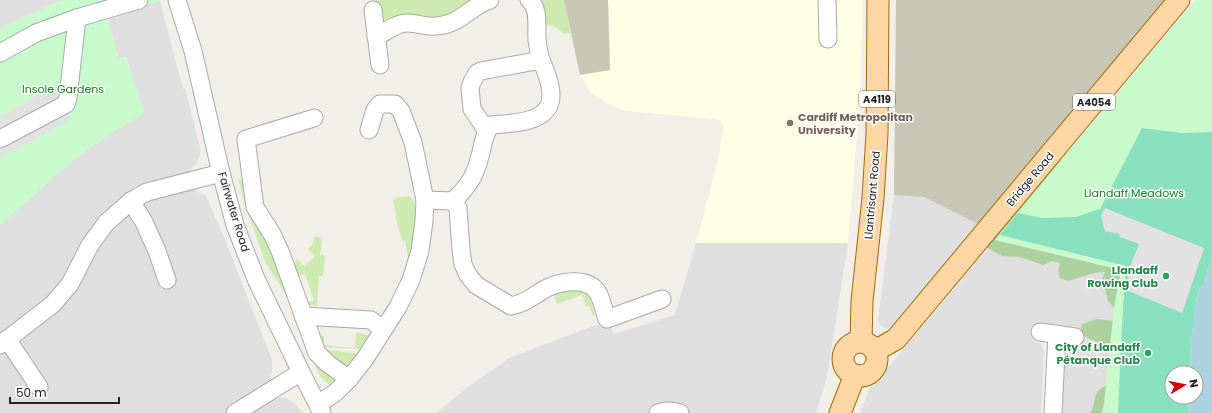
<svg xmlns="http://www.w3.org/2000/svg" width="1212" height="413" font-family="Poppins,sans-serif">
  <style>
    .residential { fill: #e0dfdf }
    .education { fill: #ffffe5 }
    .construction { fill: #c7c7b4 }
    .grass { fill: #cdebb0 }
    .forest { fill: #add19e }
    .park { fill: #c8facc }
    .pitch { fill: #88e0be }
    .parking { fill: #e2e2e2 }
    .water { fill: #aad3df }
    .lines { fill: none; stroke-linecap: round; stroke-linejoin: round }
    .minor-casing { stroke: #a9a9a9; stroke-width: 19 }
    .major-casing { stroke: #a06b00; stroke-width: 23 }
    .minor { stroke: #fff; stroke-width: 17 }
    .major { stroke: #fcd6a4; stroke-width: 21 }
    .education-dot { fill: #8d6e63; stroke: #fff; stroke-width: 1.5 }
    .leisure-dot { fill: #2e9e5b; stroke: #fff; stroke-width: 1.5 }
    .labels { text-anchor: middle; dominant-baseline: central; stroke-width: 3; stroke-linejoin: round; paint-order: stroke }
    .shield { fill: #fff; stroke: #646464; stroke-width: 1 }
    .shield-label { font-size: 10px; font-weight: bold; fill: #222 }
    .park-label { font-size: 11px; fill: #0c8416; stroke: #fff }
    .education-label { font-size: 11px; font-weight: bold; fill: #785e54; stroke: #fff; text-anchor: start }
    .street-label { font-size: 11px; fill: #222; stroke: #fff }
    .leisure-label { font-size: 11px; font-weight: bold; fill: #27864d; stroke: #fff; text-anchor: end }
  </style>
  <rect width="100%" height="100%" fill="#f2efe9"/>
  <g class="residential">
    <polygon points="0,0 61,0 0,29"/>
    <polygon points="608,0 863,0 860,102 848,243 833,340 826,381 816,413 436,413 468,387 509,358 593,326 609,323 614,334 675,315 696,243 719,155 723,126 720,120 625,111 608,104 591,93 580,75 610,70"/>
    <polygon points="160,1 183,89 185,88 200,147 200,155 196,164 191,168 196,191 206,196 224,237 272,360 272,374 270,377 279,398 286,398 293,402 303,413 0,413 0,225 72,161 109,134 144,113 126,57 119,59 106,14"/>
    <polygon points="894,195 924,197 978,224 896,327 887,329 880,325 878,320"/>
    <polygon points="995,240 1121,270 1114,308 1104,404 1102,413 1062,413 1065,350 1069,347 1076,346 1077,327 1035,325 1032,340 1041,344 1044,353 1041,413 860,413 869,390"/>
  </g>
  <polygon class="education" points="608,0 863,0 860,102 848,243 696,243 719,155 723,126 720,120 625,111 608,104 591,93 580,75 610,70"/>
  <g class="construction">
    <polygon points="564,0 608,0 610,70 580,75"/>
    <polygon points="896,0 1169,0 978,224 924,197 894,195"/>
  </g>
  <g class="grass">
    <path d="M375 0H480L459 14 389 26C375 18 378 15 375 0Z"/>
    <path d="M537 0H564L571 33 564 34C554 25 554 26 542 24Z"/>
    <polygon points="238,179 249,182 338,379 330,386 320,376 301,336 295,314 283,290 266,264 245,205"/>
    <path d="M409 196C423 204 415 246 408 258L405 240 402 241 397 223 393 200 398 197Z"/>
    <polygon points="315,236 319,237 322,241 320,255 325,256 323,276 319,276 317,306 305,305 304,304 314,300 305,274 295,277 292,267 297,259 304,266 315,257 308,249 312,245"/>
    <path d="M555 289C563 289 579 287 585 291 590 294 593 309 595 315L593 316 589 306 586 307 582 295 557 304 554 294Z"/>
    <polygon points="356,333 369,335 359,349 321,347 316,336 324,336 324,345 355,348"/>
    <polygon points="328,350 361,354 347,368 323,353"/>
  </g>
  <path class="forest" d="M1067 152 1123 257 1145 413H1090C1098 401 1090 392 1107 385L1112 345C1099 345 1091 340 1080 333L1082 324 1097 319 1115 321 1121 319 1111 304 1108 301 1102 279 1105 272C1091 272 1081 278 1068 281L1060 278 1058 271 1060 263 1052 261 1043 265 1020 257 1002 256 986 247 985 239 1051 161 1062 159Z"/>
  <g class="park">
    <polygon points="61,0 159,0 160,1 106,15 119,59 126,57 144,113 109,134 72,161 0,225 0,29"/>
    <polygon points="1195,0 1212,0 1212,255 1203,287 1191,341 1190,373 1172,373 1172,397 1189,397 1188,413 1102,413 1104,404 1114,308 1121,270 995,240 1062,159"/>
  </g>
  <polygon class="pitch" points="1142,128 1181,133 1212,132 1212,255 1203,287 1200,286 1197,296 1191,341 1190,373 1172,373 1172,397 1189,397 1188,413 1118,413 1122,325 1126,266 1000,235 1018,213 1042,218 1076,217 1100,209"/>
  <g class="parking">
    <polygon points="58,84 64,96 60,99 72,119 0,158 0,116"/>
    <polygon points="1105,208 1204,248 1182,313 1126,290 1129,269 1139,244 1120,237 1119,234 1105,231 1101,216"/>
  </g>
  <polygon class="water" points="1212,255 1212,413 1188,413 1189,397 1196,397 1196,373 1190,373 1191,341 1197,296 1200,286 1203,286"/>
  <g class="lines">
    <g class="minor-casing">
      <g id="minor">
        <polyline points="177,0 193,51 221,173 235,225 256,279 301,372 322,413"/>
        <path d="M529 0C540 8 536 28 537 40 538 47 539 54 541 60"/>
        <polyline points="827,0 828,39"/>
        <polyline points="373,10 380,65"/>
        <path d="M376 37C386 32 396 23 407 23 412 23 417 24 422 25 431 27 442 26 450 23 465 18 475 4 490 0"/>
        <polyline points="0,53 36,33 77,18 139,0"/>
        <polyline points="314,118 246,139 255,207 272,234 280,251 317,353 327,363 349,379"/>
        <polyline points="0,139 66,104 68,98 77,18"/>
        <path d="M425 200 453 201 458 208 461 250 463 264 468 275 476 285 511 306C527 303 535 294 549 287 563 281 589 277 598 293 602 300 604 311 607 319L662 299"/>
        <polyline points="131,201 144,222 157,251 167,280"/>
        <path d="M453 201C470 185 476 174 481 152 484 141 484 134 491 125 517 123 558 123 550 86 548 76 545 69 541 60L481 71 477 73 472 82 470 88 472 109 487 131"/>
        <polyline points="303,316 371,320 383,330"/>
        <polyline points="1040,332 1075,337"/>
        <polyline points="7,339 39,387"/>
        <polyline points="0,345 53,304 70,284 90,245 106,223 131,201 147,192 221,173"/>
        <polyline points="318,404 335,393 349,379 364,360 398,307 411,280 420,251 424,221 425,200 413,142 401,111 395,104 380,104 375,110 369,130"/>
        <polyline points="235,413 301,372"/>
        <path d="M658 413C665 410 673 411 680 413"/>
        <polyline points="1053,413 1057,334"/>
      </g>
    </g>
    <g class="major-casing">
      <g id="major">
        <polyline points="861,342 862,301 873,198 877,134 878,0"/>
        <circle cx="860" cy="359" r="17"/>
        <polyline points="875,351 896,339 1179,0"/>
        <polyline points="840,413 855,375"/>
      </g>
    </g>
    <use href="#minor" class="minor"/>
    <use href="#major" class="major"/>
  </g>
  <circle class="education-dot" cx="790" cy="123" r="4"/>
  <g class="leisure-dot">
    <circle cx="1166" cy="276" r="4"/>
    <circle cx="1148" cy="353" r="4"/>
  </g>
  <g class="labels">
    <g class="shield">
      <rect x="859" y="91" width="36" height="16" rx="3"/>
      <rect x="1073" y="94" width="42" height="16" rx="3"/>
    </g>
    <g class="shield-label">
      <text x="877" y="99">A4119</text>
      <text x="1094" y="102">A4054</text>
    </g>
    <g class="park-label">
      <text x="63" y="89">Insole Gardens</text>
      <text x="1134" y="193">Llandaff Meadows</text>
    </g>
    <g class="education-label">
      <text x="798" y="117">Cardiff Metropolitan<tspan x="798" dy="13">University</tspan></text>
    </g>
    <g class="street-label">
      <text transform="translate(1030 179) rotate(-50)">Bridge Road</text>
      <text transform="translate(872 195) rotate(-85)">Llantrisant Road</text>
      <text transform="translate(234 212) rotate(73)">Fairwater Road</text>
    </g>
    <g class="leisure-label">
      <text x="1158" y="270">Llandaff<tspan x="1158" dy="13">Rowing Club</tspan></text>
      <text x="1140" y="347">City of Llandaff<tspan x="1140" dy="13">Pétanque Club</tspan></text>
    </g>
  </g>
  <g transform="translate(1184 385) rotate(80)"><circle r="19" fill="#ffffff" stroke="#a7a7a7"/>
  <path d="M0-3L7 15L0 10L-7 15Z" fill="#d40000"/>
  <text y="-6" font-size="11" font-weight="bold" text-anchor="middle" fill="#222222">N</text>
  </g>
  <path d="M10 397v6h109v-6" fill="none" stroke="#222222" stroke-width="2"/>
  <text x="16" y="397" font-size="12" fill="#222222" stroke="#ffffff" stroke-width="3" paint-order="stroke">50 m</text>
</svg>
